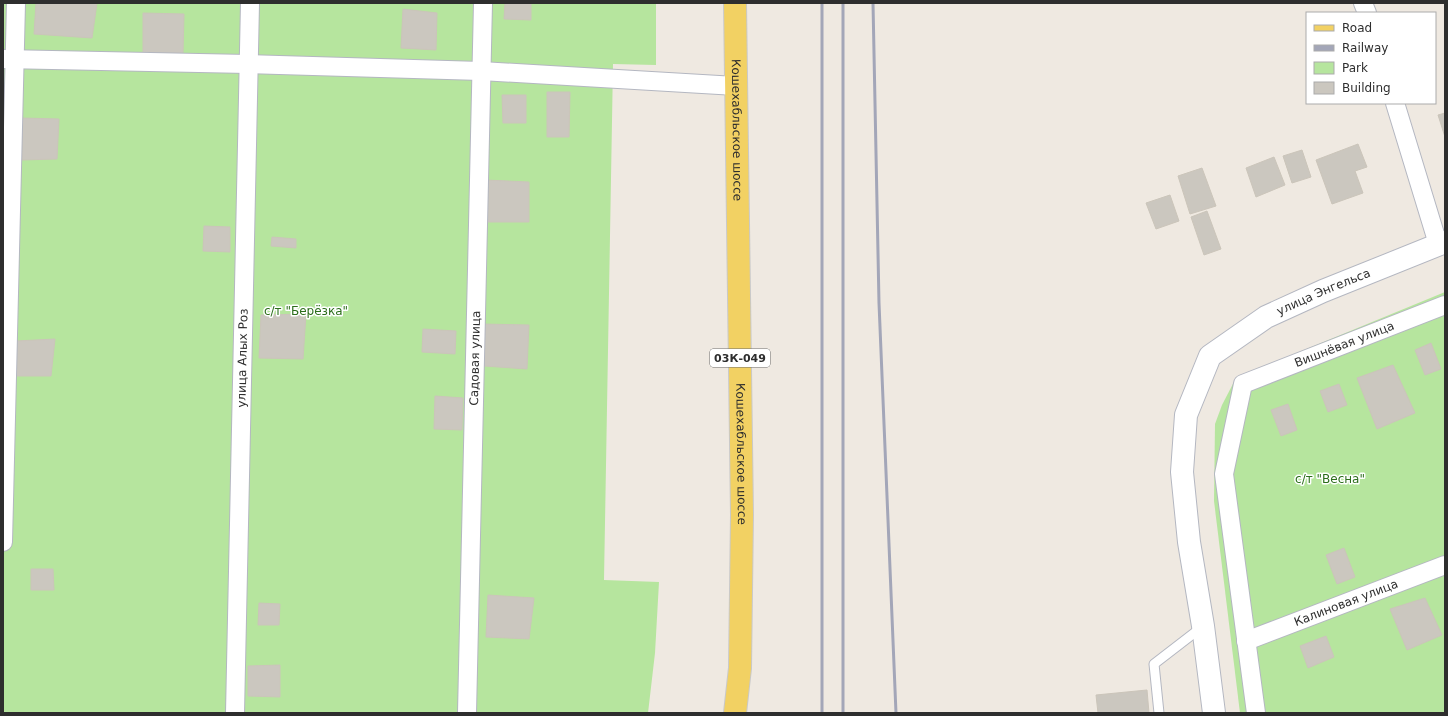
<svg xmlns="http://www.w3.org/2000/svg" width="1448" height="716" font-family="'DejaVu Sans',sans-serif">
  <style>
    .green { fill: #b6e59e }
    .building { fill: #cbc7bf; stroke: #cbc5ba }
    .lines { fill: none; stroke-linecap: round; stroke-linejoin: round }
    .service-casing { stroke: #b4b7c1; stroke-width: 11 }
    .minor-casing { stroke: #b4b7c1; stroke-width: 20 }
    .tertiary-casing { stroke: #b4b7c1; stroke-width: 24 }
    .primary-casing { stroke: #c9c9c9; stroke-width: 24 }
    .service { stroke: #fff; stroke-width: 9 }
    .minor { stroke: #fff; stroke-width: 18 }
    .tertiary { stroke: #fff; stroke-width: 22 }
    .primary { stroke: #f2d163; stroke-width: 22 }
    .rail { stroke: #a3a6b8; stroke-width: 3 }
    .labels { text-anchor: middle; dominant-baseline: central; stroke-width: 3; stroke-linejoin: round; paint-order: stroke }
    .shield { fill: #fff; stroke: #6d6d6d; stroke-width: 1 }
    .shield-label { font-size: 11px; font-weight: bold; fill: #2e2e2e }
    .street-label { font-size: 12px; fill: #2e2e2e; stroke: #fff }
    .park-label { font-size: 12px; fill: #2c6e1b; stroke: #fff }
  </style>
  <rect width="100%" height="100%" fill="#efe9e1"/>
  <g class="green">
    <polygon points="3,3 656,3 656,65 613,64 604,580 659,582 655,653 648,713 3,713"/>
    <polygon points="1445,292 1445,713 1240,713 1214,501 1215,424 1222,405 1236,378"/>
  </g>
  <g class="building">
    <polygon points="36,3 97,3 92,38 34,34"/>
    <polygon points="505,3 531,3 531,20 504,19"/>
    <polygon points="403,9 437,13 436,50 401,48"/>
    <polygon points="143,13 184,14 183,53 143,53"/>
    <polygon points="547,92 570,92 569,137 547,137"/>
    <polygon points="502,95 526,95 526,123 503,123"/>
    <polygon points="1445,113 1445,137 1438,115"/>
    <polygon points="22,118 59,119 57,159 22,160"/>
    <polygon points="1358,144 1367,167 1355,171 1363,193 1332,204 1316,160"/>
    <polygon points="1302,150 1311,177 1292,183 1283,156"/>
    <polygon points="1274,157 1285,185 1256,197 1246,168"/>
    <polygon points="1202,168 1216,206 1190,214 1178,176"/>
    <polygon points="486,180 529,182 529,222 484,222"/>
    <polygon points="1170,195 1179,221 1156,229 1146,203"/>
    <polygon points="1207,211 1221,249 1204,255 1191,217"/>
    <polygon points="204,226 230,227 230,252 203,251"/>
    <polygon points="272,237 296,239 296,248 271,246"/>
    <polygon points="306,314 303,359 259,358 261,315"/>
    <polygon points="482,324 529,325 527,369 484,366"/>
    <polygon points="423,329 456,331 455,354 422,352"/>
    <polygon points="55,339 51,376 14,376 16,341"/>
    <polygon points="1431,343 1441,369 1425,375 1415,350"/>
    <polygon points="1393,365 1415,413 1377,429 1357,378"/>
    <polygon points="1339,384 1347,405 1328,412 1320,391"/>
    <polygon points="435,396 463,398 462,430 434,429"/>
    <polygon points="1288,404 1297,430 1281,436 1271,410"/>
    <polygon points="1344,548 1355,577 1337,584 1326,555"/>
    <polygon points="31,569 53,569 54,590 31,590"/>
    <polygon points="488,595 534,598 529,639 486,637"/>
    <polygon points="1425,598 1442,635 1407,650 1390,609"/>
    <polygon points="259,603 280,604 279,625 258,625"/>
    <polygon points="1326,636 1334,657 1308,668 1300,646"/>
    <polygon points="280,665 280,697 248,696 248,666"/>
    <polygon points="1147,690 1149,713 1098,713 1096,695"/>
  </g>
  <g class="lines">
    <g class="service-casing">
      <polyline id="service" points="1159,713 1154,664 1202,627"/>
    </g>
    <g class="minor-casing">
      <g id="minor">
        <polyline points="1363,3 1367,13"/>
        <polyline points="3,59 248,64 481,71 736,86"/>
        <polyline points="1395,103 1438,244"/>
        <polyline points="3,542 16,3"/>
        <path id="s1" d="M1246 641 1445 565"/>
        <path id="s2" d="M235 713 250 3"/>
        <path id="s3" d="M467 713 483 3"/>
        <path id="s4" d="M1256 713 1224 474 1243 384 1445 305"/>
      </g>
    </g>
    <g class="tertiary-casing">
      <g id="tertiary">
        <path id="s5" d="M1214 713 1203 626 1189 542 1182 472 1186 415 1210 356 1266 317 1323 291 1445 242"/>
      </g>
    </g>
    <g class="primary-casing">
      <g id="primary">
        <path id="s6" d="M735 3 742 515 740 668 735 713"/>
      </g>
    </g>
    <use href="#service" class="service"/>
    <use href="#minor" class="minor"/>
    <use href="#tertiary" class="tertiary"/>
    <use href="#primary" class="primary"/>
    <g class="rail">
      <polyline points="822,3 822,713"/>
      <polyline points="843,3 843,713"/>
      <polyline points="873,3 879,303 896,713"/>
    </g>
  </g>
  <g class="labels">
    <rect class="shield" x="710" y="349" width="60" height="18" rx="3"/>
    <g class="shield-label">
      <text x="740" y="358">03К-049</text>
    </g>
    <g class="street-label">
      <text stroke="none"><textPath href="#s6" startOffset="127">Кошехабльское шоссе</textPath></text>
      <text stroke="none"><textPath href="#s5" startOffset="495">улица Энгельса</textPath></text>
      <text stroke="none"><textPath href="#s4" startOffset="442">Вишнёвая улица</textPath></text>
      <text stroke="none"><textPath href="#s2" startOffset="355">улица Алых Роз</textPath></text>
      <text stroke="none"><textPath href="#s3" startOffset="355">Садовая улица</textPath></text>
      <text stroke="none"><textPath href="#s6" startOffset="451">Кошехабльское шоссе</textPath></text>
      <text stroke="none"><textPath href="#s1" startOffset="107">Калиновая улица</textPath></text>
    </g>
    <g class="park-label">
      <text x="306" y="311">с/т "Берёзка"</text>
      <text x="1330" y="479">с/т "Весна"</text>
    </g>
  </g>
  <rect width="1448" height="716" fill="none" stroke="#2e2e2e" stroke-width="8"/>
  <rect x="1306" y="12" width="130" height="92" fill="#ffffff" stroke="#ababab"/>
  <rect x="1314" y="25" width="20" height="6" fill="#f2d163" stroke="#ababab"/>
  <text x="1342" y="32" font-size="12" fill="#2e2e2e">Road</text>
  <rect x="1314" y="45" width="20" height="6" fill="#a3a6b8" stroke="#ababab"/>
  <text x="1342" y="52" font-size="12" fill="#2e2e2e">Railway</text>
  <rect x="1314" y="62" width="20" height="12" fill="#b6e59e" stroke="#ababab"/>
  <text x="1342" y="72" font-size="12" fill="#2e2e2e">Park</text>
  <rect x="1314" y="82" width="20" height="12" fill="#cbc7bf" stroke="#ababab"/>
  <text x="1342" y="92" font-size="12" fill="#2e2e2e">Building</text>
</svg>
